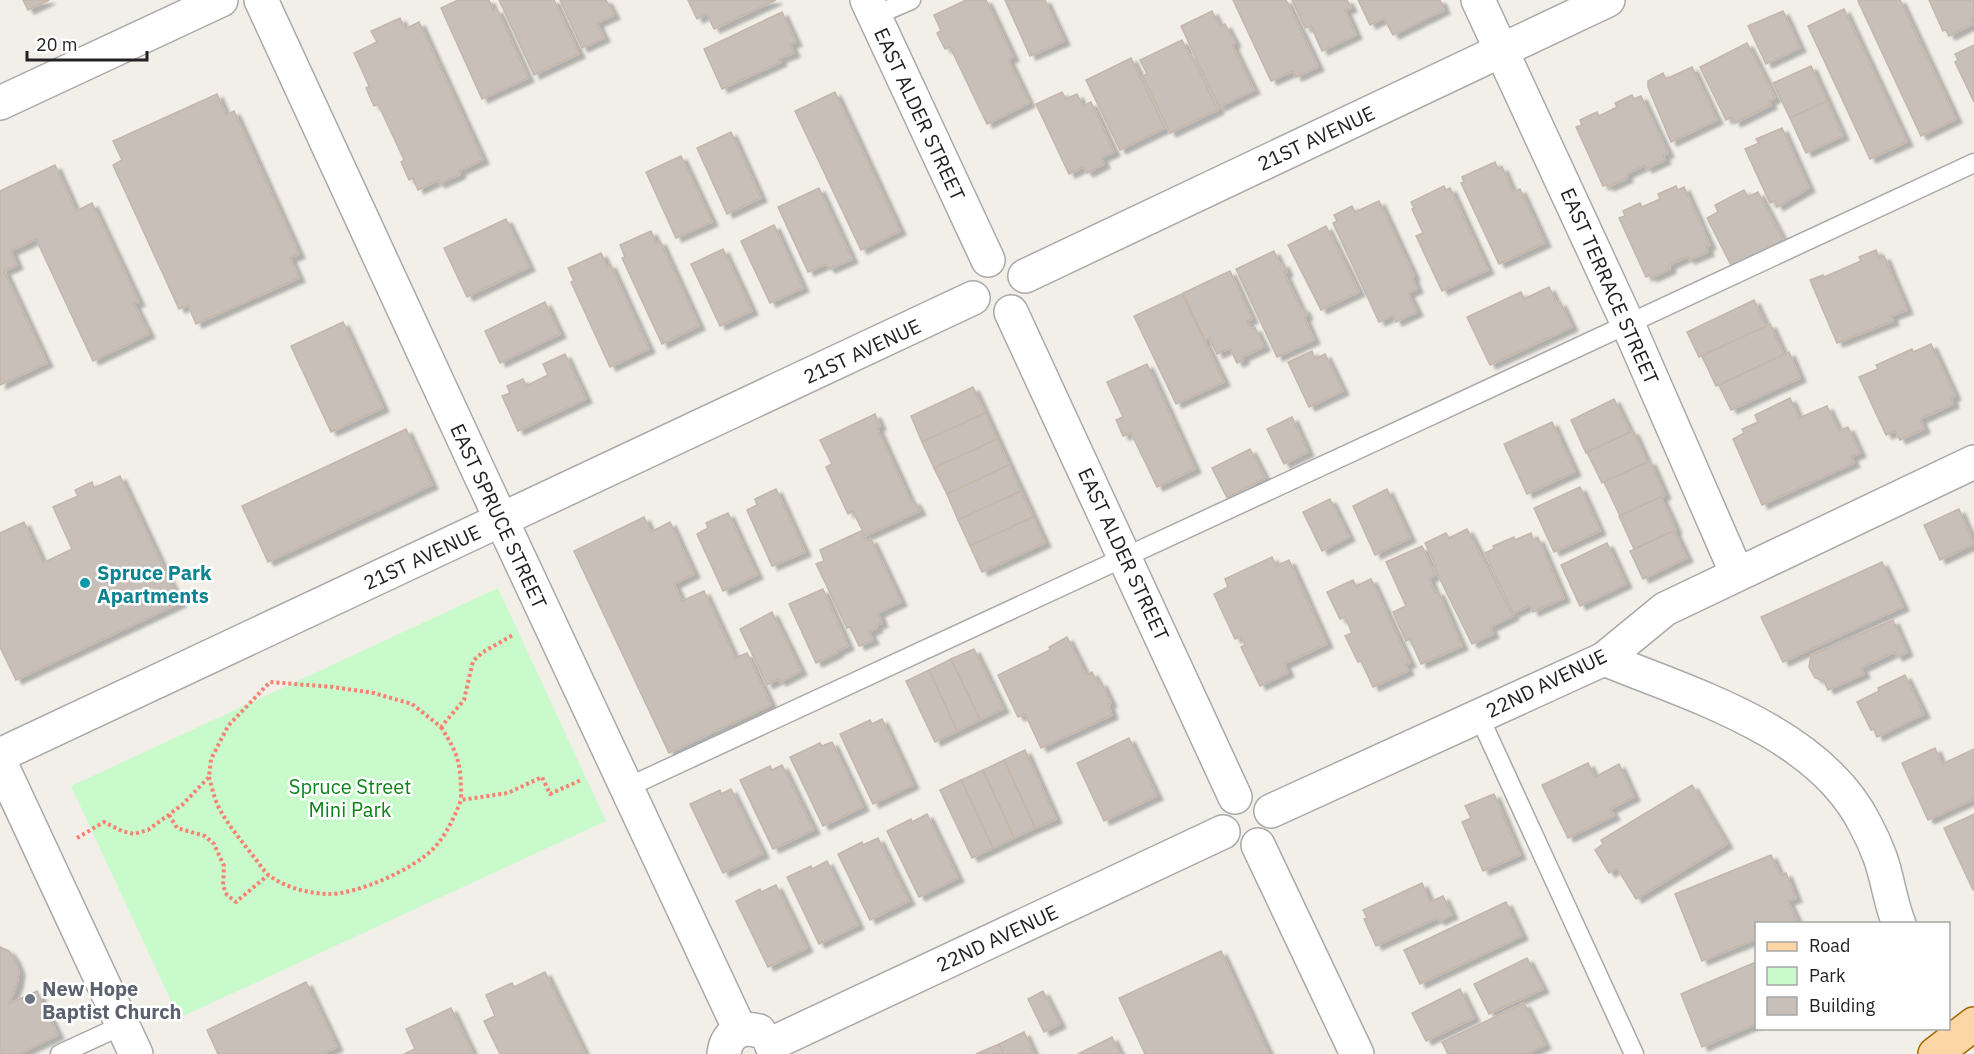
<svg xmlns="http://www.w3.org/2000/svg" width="1974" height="1054" font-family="'IBM Plex Sans',sans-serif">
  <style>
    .park { fill: #c8facc }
    .building { fill: #c7bfb8; stroke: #c4b6ab; stroke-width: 1.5; filter: url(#shadow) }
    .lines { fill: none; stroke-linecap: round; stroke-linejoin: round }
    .lane-casing { stroke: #a9a9a9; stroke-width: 21 }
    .street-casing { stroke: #a9a9a9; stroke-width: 36 }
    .primary-casing { stroke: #a06b00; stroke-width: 36 }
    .path { stroke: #fa8072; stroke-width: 4; stroke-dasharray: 3 3; stroke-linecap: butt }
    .lane { stroke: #fff; stroke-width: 18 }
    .street { stroke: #fff; stroke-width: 33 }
    .primary { stroke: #fcd6a4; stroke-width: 33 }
    .culture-dot { fill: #0f9aa8; stroke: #fff; stroke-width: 2 }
    .worship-dot { fill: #6b7280; stroke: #fff; stroke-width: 2 }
    .labels { text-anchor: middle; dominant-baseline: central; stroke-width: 5; stroke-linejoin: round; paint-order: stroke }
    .street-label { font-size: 20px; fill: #222; stroke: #fff }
    .culture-label { font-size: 20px; font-weight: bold; fill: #0d838f; stroke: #fff; text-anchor: start }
    .park-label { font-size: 20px; fill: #0c8416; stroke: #fff }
    .worship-label { font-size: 20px; font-weight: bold; fill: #5b616d; stroke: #fff; text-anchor: start }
  </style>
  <defs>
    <filter id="shadow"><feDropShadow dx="6" dy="4" stdDeviation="1.5" flood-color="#0004"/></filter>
  </defs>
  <rect width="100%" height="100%" fill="#f2efe9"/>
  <polygon class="park" points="498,588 606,821 179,1018 71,786"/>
  <g class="building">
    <polygon points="23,0 49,0 28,10"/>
    <polygon points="458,0 489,0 493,11 497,9 528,78 482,99 441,8"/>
    <polygon points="499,0 554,0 579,54 534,75"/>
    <polygon points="560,0 606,0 614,15 597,23 604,38 582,48"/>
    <polygon points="688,0 776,0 714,29 707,14 697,19"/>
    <polygon points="966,0 986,0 1013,57 1008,59 1029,103 987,124 950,47 945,49 937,33 941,31 934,15"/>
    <polygon points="1005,0 1045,0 1064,41 1030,56"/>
    <polygon points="1233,0 1286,0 1318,67 1296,77 1293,71 1271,81"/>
    <polygon points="1292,0 1347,0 1351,8 1345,10 1356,35 1322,51 1311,26 1305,28"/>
    <polygon points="1358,0 1440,0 1444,10 1393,35 1384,18 1370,25"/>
    <polygon points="1861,0 1900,0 1956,119 1921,136 1858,1"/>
    <polygon points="1929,0 1974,0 1974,18 1971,19 1973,24 1949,36 1946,30 1943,31"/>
    <polygon points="1844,9 1907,142 1870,159 1808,26"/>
    <polygon points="1212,11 1220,27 1225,24 1235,43 1232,45 1254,90 1219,107 1181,26"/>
    <polygon points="1783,11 1800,48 1766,64 1748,26"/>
    <polygon points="782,12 796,42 790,44 794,53 779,59 781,62 722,89 704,49"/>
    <polygon points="400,18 405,29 419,22 483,160 459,171 460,174 439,184 438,180 418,190 413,178 409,180 401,162 404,160 378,104 374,106 366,88 369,86 354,53 377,42 371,31"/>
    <polygon points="1182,40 1189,55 1191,55 1218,110 1170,133 1143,76 1147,74 1140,60"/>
    <polygon points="1747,43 1775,98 1769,101 1771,105 1735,123 1732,117 1726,120 1700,67"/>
    <polygon points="1974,45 1974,102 1955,62 1958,60 1955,54"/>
    <polygon points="1131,58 1165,128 1120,150 1086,80"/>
    <polygon points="1811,66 1827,101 1790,118 1773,83"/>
    <polygon points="1692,67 1717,120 1671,142 1648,87 1648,81 1663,73 1666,79"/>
    <polygon points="835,92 900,231 861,250 795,111"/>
    <polygon points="1062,92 1066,99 1077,94 1083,106 1091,102 1114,152 1101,158 1104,164 1087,173 1083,167 1069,174 1036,104"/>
    <polygon points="217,94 226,115 234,111 299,254 290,258 299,278 196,324 188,305 179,309 113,165 122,160 113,141"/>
    <polygon points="1632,95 1634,99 1641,96 1668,153 1663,156 1665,160 1646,169 1645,165 1626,174 1627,178 1608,187 1607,184 1603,186 1576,127 1582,125 1580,120 1597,112 1599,116 1617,107 1615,103"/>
    <polygon points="1827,101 1843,136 1806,153 1790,118"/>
    <polygon points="1782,128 1809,188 1777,207 1775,201 1770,203 1745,149 1759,143 1756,139"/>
    <polygon points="731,132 761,198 727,214 697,148"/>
    <polygon points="681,156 712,222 676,238 646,172"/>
    <polygon points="1495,162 1498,169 1502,167 1513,192 1520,189 1545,243 1499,264 1461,183 1464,182 1462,177"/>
    <polygon points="55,165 76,211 92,203 139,302 134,304 149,334 93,361 36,239 11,251 17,265 4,271 47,363 0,385 0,191"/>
    <polygon points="1444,186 1446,190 1450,188 1488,270 1442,291 1416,236 1423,233 1412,209 1414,208 1411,202"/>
    <polygon points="1676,186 1678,190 1684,187 1710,245 1706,247 1708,252 1689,260 1688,256 1669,265 1670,269 1651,278 1650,275 1646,277 1619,218 1625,216 1623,211 1640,203 1642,207 1660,199 1658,194"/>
    <polygon points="819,188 852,259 829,269 826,264 808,272 778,207"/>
    <polygon points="1744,190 1748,197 1758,192 1783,240 1732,267 1707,218 1718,212 1715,205"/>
    <polygon points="1379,201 1414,276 1412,277 1417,289 1408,293 1417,312 1396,322 1393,315 1379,322 1333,223 1337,221 1334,215 1352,206 1355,212"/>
    <polygon points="506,219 529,267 467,297 444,248"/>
    <polygon points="774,225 803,288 770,303 741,241"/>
    <polygon points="1326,226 1359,292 1321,310 1288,245"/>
    <polygon points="651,231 656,243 660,241 699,326 662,344 622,258 625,257 620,245"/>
    <polygon points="723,249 752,311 720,326 691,264"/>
    <polygon points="1876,250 1879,258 1884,256 1907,310 1891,316 1893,321 1837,343 1810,280 1823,275 1824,277 1861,261 1859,257"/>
    <polygon points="1274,251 1280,265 1283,263 1287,272 1284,273 1301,309 1303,308 1307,315 1304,317 1314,340 1277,357 1236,269"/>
    <polygon points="601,253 607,266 610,264 649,349 610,367 571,282 574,281 568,268"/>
    <polygon points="1230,271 1252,319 1247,321 1251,329 1255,328 1264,347 1242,357 1243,360 1237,363 1230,348 1217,354 1209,338 1205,340 1183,293"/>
    <polygon points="1549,287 1557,304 1560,302 1572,327 1490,365 1467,317 1521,292 1524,299"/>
    <polygon points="1182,294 1224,382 1176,404 1134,316"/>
    <polygon points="1754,300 1766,326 1699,357 1687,332"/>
    <polygon points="545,302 560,334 500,363 485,331"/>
    <polygon points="343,322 383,408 331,432 291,346"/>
    <polygon points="1770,324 1784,355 1716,386 1702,356"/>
    <polygon points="1931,344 1955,396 1951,398 1953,404 1920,419 1924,429 1900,440 1895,431 1886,435 1859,377 1878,369 1876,365 1912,349 1913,352"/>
    <polygon points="1312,351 1315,359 1325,354 1343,391 1309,407 1288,362"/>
    <polygon points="1789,352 1800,378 1731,410 1719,385"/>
    <polygon points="565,354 586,399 518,431 502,396 510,393 507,386 523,379 526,386 548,375 543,364"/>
    <polygon points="1147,364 1195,469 1157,487 1131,433 1123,436 1116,420 1123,417 1107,382"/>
    <polygon points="973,387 985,413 922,442 911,416"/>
    <polygon points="1790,398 1799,418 1827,406 1839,431 1848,427 1860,453 1851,457 1854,463 1762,505 1733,439 1744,433 1742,429 1758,422 1755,415"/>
    <polygon points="1614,399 1630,432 1586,453 1571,420"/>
    <polygon points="985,413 997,439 934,468 922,442"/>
    <polygon points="875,414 880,426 877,428 911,502 914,501 920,511 865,536 853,511 848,514 826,467 832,464 820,440"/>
    <polygon points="1292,417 1308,452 1284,464 1267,429"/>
    <polygon points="1552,422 1575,472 1527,494 1504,444"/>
    <polygon points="406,429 432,485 268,562 242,506"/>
    <polygon points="1633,431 1647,462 1602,483 1587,452"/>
    <polygon points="997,439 1009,465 947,494 934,468"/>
    <polygon points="1250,449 1265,478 1227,498 1212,468"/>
    <polygon points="1650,461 1665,495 1620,516 1604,482"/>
    <polygon points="1009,465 1021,491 958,520 947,494"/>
    <polygon points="120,476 180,603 16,680 0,647 0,533 24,522 43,563 72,549 53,507 78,496 75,490 92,482 94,488"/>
    <polygon points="1580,487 1600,531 1554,552 1534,508"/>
    <polygon points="776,489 805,552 772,566 747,510 757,505 755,499"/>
    <polygon points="1387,489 1410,538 1375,555 1353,506"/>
    <polygon points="1021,491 1033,517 970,546 958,520"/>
    <polygon points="1661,497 1676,530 1634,549 1619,516"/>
    <polygon points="1330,499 1349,537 1322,551 1303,512"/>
    <polygon points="1959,509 1974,544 1940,560 1924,525"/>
    <polygon points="728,513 757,575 723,591 697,534 708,528 706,523"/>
    <polygon points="644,517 651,532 670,522 694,574 674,584 682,601 704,591 735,658 747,653 771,705 669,753 574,551"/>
    <polygon points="1033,517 1045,543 982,572 970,546"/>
    <polygon points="1467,529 1513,616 1490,627 1493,634 1472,644 1434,567 1436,566 1425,543 1446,533 1449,538"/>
    <polygon points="861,531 866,541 871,539 901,602 878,613 882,623 876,625 877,628 869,632 873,640 859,646 850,627 847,628 816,564 824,561 820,550"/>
    <polygon points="1674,531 1687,558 1643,579 1630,551"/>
    <polygon points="1531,533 1533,540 1538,538 1564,598 1533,612 1530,605 1513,613 1485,553 1494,549 1493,546 1514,537 1515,540"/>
    <polygon points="1607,543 1626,584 1580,606 1561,565"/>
    <polygon points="1422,546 1435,575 1429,578 1435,593 1438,591 1462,646 1421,664 1410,639 1406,641 1393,612 1406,606 1386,562"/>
    <polygon points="1272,557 1276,566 1289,560 1327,644 1284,664 1288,673 1260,686 1241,647 1245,645 1241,636 1235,639 1214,594 1228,587 1225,579"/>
    <polygon points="1882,562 1903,607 1783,662 1761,617"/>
    <polygon points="1371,579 1410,663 1405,665 1408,671 1373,687 1361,661 1358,662 1345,636 1352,633 1345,617 1340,619 1327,592 1353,580 1356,586"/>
    <polygon points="823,589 848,646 837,651 837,653 816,663 789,604"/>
    <polygon points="772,612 801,671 780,682 778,679 767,685 740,629"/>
    <polygon points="1893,620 1907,652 1897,657 1894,652 1861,668 1864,674 1828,690 1824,681 1815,678 1809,667 1811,655"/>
    <polygon points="1067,637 1086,675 1092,672 1098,684 1101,682 1111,703 1108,704 1112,715 1041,748 1025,714 1018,717 998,675 1050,650 1049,647"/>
    <polygon points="974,649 1003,709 980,720 951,659"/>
    <polygon points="951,659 980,720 957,731 929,670"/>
    <polygon points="929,670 957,731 935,742 906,681"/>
    <polygon points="1905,675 1924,714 1877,737 1874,729 1871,730 1857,702 1879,691 1878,688"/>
    <polygon points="882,719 913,785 873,804 840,734 870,720 872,724"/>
    <polygon points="1129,738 1157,796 1104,821 1077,763"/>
    <polygon points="832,742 863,807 823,826 790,757 820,743 822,746"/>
    <polygon points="1935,748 1942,764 1974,749 1974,799 1928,820 1902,763"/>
    <polygon points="1025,750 1056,819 1035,828 1004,760"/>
    <polygon points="1004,760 1035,828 1014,838 983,770"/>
    <polygon points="1588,763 1595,777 1619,764 1634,797 1610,809 1614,816 1568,838 1542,785"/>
    <polygon points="782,765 814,830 773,849 740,780 770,766 772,770"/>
    <polygon points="983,770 1014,838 993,848 961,780"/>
    <polygon points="961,780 993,848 972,858 940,790"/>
    <polygon points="1692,785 1727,844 1636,899 1617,868 1609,873 1595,850 1603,844 1601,840"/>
    <polygon points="731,789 763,854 723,873 690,804 720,790 721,794"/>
    <polygon points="1494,794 1520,855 1483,871 1462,822 1471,818 1465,806"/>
    <polygon points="927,814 958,878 919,897 887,831 911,819 912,822"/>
    <polygon points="1974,814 1974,889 1973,890 1944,828"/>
    <polygon points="878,838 909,901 870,920 838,854 862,842 863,845"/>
    <polygon points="1771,855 1780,875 1786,873 1796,898 1788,901 1798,923 1756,924 1756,939 1702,961 1675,894"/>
    <polygon points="827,861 858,925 819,944 787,877 811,866 812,869"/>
    <polygon points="1422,883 1430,902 1443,896 1452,915 1439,921 1437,918 1376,946 1364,919 1367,918 1363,910"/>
    <polygon points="776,885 807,948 768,967 736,901 760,889 761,892"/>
    <polygon points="1506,902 1522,936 1420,984 1404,950"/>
    <polygon points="0,947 9,951 15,960 19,971 17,984 9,1004 37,991 58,1035 19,1054 0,1054"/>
    <polygon points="1221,951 1269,1054 1145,1054 1119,998"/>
    <polygon points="1527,958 1543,989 1489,1014 1474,984"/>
    <polygon points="1756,962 1756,1024 1702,1047 1681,994"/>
    <polygon points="545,972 585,1054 500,1054 484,1021 495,1016 486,995 512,983 514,987"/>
    <polygon points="306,982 337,1047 322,1054 218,1054 207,1030"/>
    <polygon points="1460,989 1474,1018 1426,1041 1412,1013"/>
    <polygon points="1043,991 1060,1024 1044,1032 1028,999"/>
    <polygon points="1524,1003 1545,1045 1527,1054 1448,1054 1442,1042"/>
    <polygon points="451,1008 473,1054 404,1054 415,1049 406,1029"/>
    <polygon points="1024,1032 1034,1054 1003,1054 999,1044"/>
    <polygon points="1112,1037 1120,1054 1078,1054"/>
    <polygon points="999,1044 1003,1054 976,1054"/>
  </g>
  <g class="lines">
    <g class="lane-casing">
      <g id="lane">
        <polyline points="874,16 911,0"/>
        <polyline points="1479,716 1634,1054"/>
        <path d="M628 787C1078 583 1525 370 1974 163"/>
        <polyline points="60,1054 123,1025"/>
      </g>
    </g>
    <g class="street-casing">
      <g id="street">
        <polyline points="261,0 478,470 740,1030"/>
        <polyline points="867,0 988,260"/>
        <polyline points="1478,0 1627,322 1737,574"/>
        <polyline points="0,103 221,0"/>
        <polyline points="1025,276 1608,0"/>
        <polyline points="1011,312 1235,797"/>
        <path d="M1604 659C1693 695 1819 732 1865 824 1871 835 1876 846 1880 857 1888 879 1890 902 1899 924"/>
        <polyline points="0,755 973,298"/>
        <polyline points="0,762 136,1054"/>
        <polyline points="1271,811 1604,659 1665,609 1974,462"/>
        <polyline points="1258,845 1357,1054"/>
        <polyline points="771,1044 1223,832"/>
        <path d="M724 1054C726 1035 740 1025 759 1031"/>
      </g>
    </g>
    <g class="primary-casing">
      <polyline id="primary" points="1935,1054 1974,1024"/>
    </g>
    <g class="path">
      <path d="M441 727C460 757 461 765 461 800"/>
      <path d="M209 777C212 787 214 798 219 808 228 825 241 840 253 856 259 863 264 872 271 877 288 888 307 893 327 894 356 895 415 869 435 847 447 833 454 818 461 800L508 793 542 777 550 794 581 780"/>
      <polyline points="169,815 177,828 205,836 214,844 224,866 223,886 227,895 236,902 268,875"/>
      <polyline points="77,838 104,822 122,831 134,834 148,830 182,805 209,777 211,759 228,726 270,682 333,687 374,693 412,704 441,727 464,700 473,661 483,652 513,635"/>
    </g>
    <use href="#lane" class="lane"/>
    <use href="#street" class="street"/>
    <use href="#primary" class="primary"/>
  </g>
  <circle class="culture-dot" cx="85" cy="583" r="6"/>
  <circle class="worship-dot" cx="30" cy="999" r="6"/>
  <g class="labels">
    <g class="street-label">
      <text transform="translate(920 114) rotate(65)">EAST ALDER STREET</text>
      <text transform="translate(1316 138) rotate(-25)">21ST AVENUE</text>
      <text transform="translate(1610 286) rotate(66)">EAST TERRACE STREET</text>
      <text transform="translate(862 351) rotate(-25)">21ST AVENUE</text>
      <text transform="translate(499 516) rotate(65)">EAST SPRUCE STREET</text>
      <text transform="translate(1124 554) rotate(65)">EAST ALDER STREET</text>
      <text transform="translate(422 557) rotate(-25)">21ST AVENUE</text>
      <text transform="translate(1546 683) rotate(-26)">22ND AVENUE</text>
      <text transform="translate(997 938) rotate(-25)">22ND AVENUE</text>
    </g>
    <g class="culture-label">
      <text x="97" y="572">Spruce Park<tspan x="97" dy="23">Apartments</tspan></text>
    </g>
    <g class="park-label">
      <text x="350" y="786">Spruce Street<tspan x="350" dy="23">Mini Park</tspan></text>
    </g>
    <g class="worship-label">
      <text x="42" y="988">New Hope<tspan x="42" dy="23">Baptist Church</tspan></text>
    </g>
  </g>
  <rect x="1755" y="922" width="195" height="108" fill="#ffffff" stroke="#a7a7a7" stroke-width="1.5"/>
  <rect x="1767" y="942" width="30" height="9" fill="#fcd6a4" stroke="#a7a7a7" stroke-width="1.5"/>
  <text x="1809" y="952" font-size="18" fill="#222222">Road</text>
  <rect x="1767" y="967" width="30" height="18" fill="#c8facc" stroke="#a7a7a7" stroke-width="1.5"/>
  <text x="1809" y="982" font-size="18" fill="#222222">Park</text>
  <rect x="1767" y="997" width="30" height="18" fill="#c7bfb8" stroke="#a7a7a7" stroke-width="1.5"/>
  <text x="1809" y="1012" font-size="18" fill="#222222">Building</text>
  <path d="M27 51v9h120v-9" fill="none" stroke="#222222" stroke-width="3"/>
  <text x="36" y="51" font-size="18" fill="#222222" stroke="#ffffff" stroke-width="4.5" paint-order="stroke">20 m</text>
</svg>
